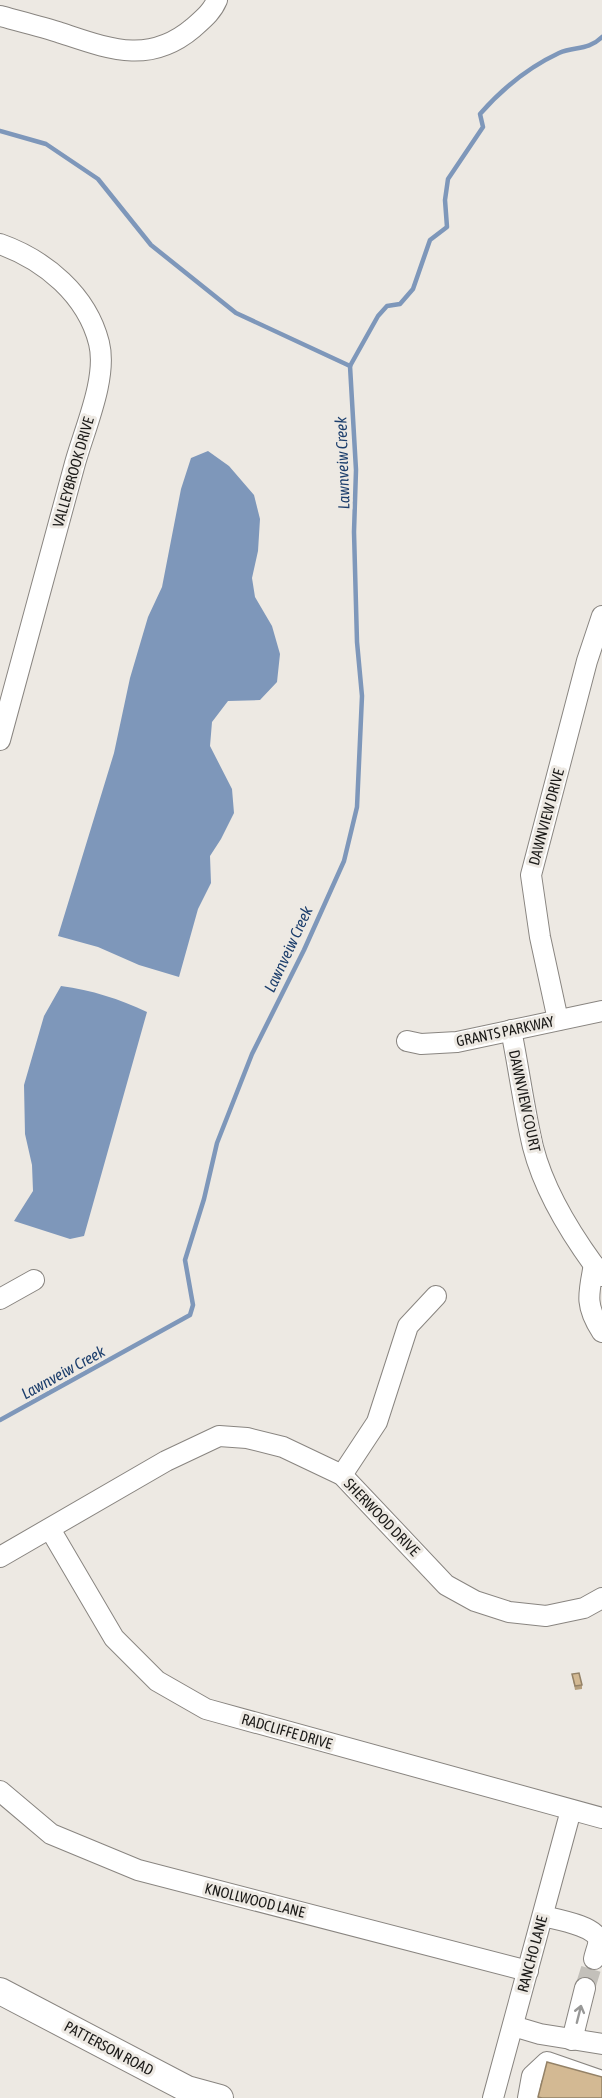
<svg xmlns="http://www.w3.org/2000/svg" width="602" height="2098" font-family="'Asap Condensed',sans-serif">
  <style>
    .water { fill: #7e97ba }
    .lines { fill: none; stroke-linecap: round; stroke-linejoin: round }
    .stream { stroke: #7e97ba; stroke-width: 4.5 }
    .minor-tunnel { stroke: #c3c0ba; stroke-width: 20; stroke-dasharray: 20 10; stroke-linecap: butt }
    .minor-casing { stroke: #898580; stroke-width: 22 }
    .major-casing { stroke: #898580; stroke-width: 28 }
    .minor { stroke: #fff; stroke-width: 20 }
    .major { stroke: #fff; stroke-width: 26 }
    .wall { fill: #b59f7e }
    .building { fill: #d3b993; stroke: #948267; stroke-width: 1.5 }
    .oneway { stroke: #989897 }
    .labels { text-anchor: middle; dominant-baseline: central; stroke-width: 6; stroke-linejoin: round; paint-order: stroke }
    .street-label { font-size: 15px; fill: #1b1a18; stroke: #ede9e3 }
    .water-label { font-size: 16px; font-style: italic; fill: #1c3e6c; stroke: #ede9e3 }
  </style>
  <rect width="100%" height="100%" fill="#ede9e3"/>
  <g class="water">
    <polygon points="208,451 229,466 254,495 260,519 258,551 252,578 255,597 272,626 280,654 277,682 260,700 228,701 212,722 210,746 232,789 234,813 221,839 210,856 211,883 198,909 179,977 139,965 98,947 58,936 114,753 130,678 148,617 162,587 181,489 191,458"/>
    <path d="M61 986C92 990 119 999 147 1012L84 1236 70 1239 14 1221 33 1191 32 1165 25 1134 24 1085 44 1016Z"/>
  </g>
  <g class="lines">
    <g class="stream">
      <polyline points="0,131 46,144 98,179 151,245 236,313 350,366"/>
      <path d="M350 366 378 316 387 306 400 304 413 289 430 240 447 227 445 200 448 179 483 127 480 114C502 89 529 67 559 53 575 46 588 51 602 37"/>
      <polyline points="0,1420 190,1315 193,1305 185,1260 204,1199 217,1143 252,1054 304,950 344,861 357,807 362,696 357,642 354,532 356,470 350,366"/>
    </g>
    <polyline class="minor-tunnel" points="585,1988 594,1959"/>
    <g class="minor-casing">
      <g id="minor">
        <path d="M0 16C19 21 39 26 58 32 107 48 148 66 193 28 203 19 212 12 217 0"/>
        <path d="M0 244C45 260 87 295 99 343 108 379 83 432 74 467 49 558 24 649 0 740"/>
        <polyline points="558,1020 540,937 531,875 587,661 602,616"/>
        <path d="M511 1030C519 1069 524 1109 533 1147 545 1194 574 1239 602 1276"/>
        <polyline points="407,1041 421,1044 457,1042 602,1011"/>
        <path d="M594 1265C588 1295 585 1306 602 1332"/>
        <polyline points="0,1299 34,1280"/>
        <polyline points="342,1475 377,1422 408,1326 436,1296"/>
        <polyline points="50,1529 114,1638 157,1681 206,1709 602,1818"/>
        <polyline points="0,1557 166,1461 219,1436 247,1438 283,1447 342,1475 446,1585 475,1601 509,1612 546,1616 584,1608 602,1598"/>
        <polyline points="0,1791 51,1834 138,1870 528,1971"/>
        <path d="M543 1916C554 1919 597 1926 598 1940 599 1945 595 1953 594 1959"/>
        <polyline points="513,2026 540,2034 602,2044"/>
        <polyline points="572,2040 585,1988"/>
        <polyline points="493,2098 571,1810"/>
        <polyline points="528,2098 532,2076 547,2062 602,2081"/>
      </g>
    </g>
    <g class="major-casing">
      <polyline id="major" points="0,1991 187,2089 220,2098"/>
    </g>
    <use href="#minor" class="minor"/>
    <use href="#major" class="major"/>
  </g>
  <polygon class="wall" points="572,1674 582,1685 582,1689 575,1690"/>
  <g class="building">
    <polygon points="579,1673 582,1685 575,1686 572,1674"/>
    <polygon points="547,2062 602,2077 602,2098 542,2098 538,2097"/>
  </g>
  <defs><path id="oneway-shaft" d="M-6 0H5M1.5-3L5.5 0L1.5 3" fill="none" stroke-width="1.6" stroke-linecap="round" stroke-linejoin="round" transform="scale(1.5)"/></defs>
  <use class="oneway" href="#oneway-shaft" transform="translate(579 2014) rotate(-76)"/>
  <g class="labels">
    <g class="street-label">
      <text transform="translate(73 472) rotate(-74)">VALLEYBROOK DRIVE</text>
      <text transform="translate(546 817) rotate(-75)">DAWNVIEW DRIVE</text>
      <text transform="translate(505 1031) rotate(-12)">GRANTS PARKWAY</text>
      <text transform="translate(525 1101) rotate(78)">DAWNVIEW COURT</text>
      <text transform="translate(382 1517) rotate(46)">SHERWOOD DRIVE</text>
      <text transform="translate(287 1731) rotate(16)">RADCLIFFE DRIVE</text>
      <text transform="translate(255 1900) rotate(14)">KNOLLWOOD LANE</text>
      <text transform="translate(532 1954) rotate(-75)">RANCHO LANE</text>
      <text transform="translate(109 2048) rotate(28)">PATTERSON ROAD</text>
    </g>
    <g class="water-label">
      <text transform="translate(342 463) rotate(-92)">Lawnveiw Creek</text>
      <text transform="translate(288 949) rotate(-65)">Lawnveiw Creek</text>
      <text transform="translate(63 1372) rotate(-29)">Lawnveiw Creek</text>
    </g>
  </g>
</svg>
